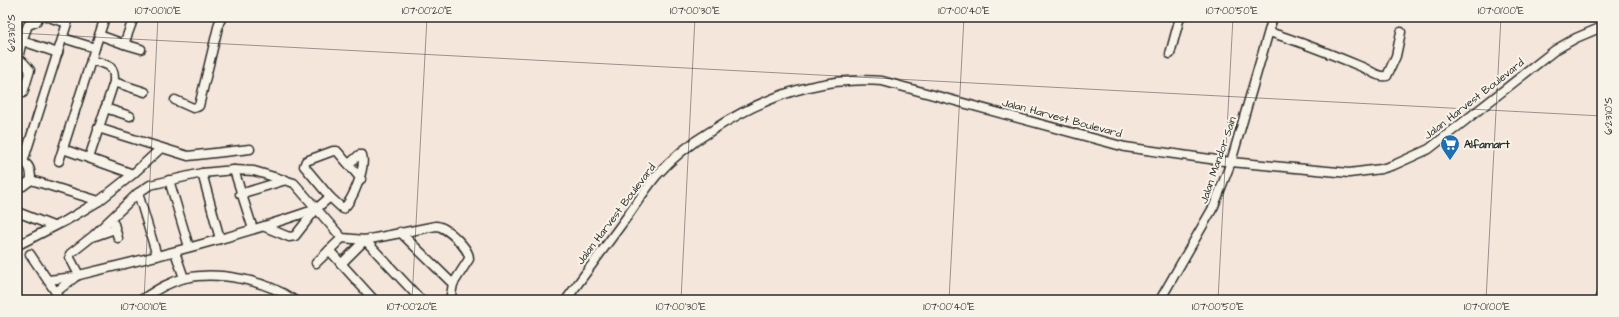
<svg xmlns="http://www.w3.org/2000/svg" width="1619" height="317" font-family="'Architects Daughter',sans-serif">
  <style>
    .lines { fill: none; stroke-linecap: round; stroke-linejoin: round }
    .minor-casing { stroke: #2b2b2b; stroke-width: 11 }
    .minor { stroke: #f7f3e8; stroke-width: 8 }
    .ticks { fill: none; stroke: #2b2b2b; stroke-width: 1; stroke-opacity: 0.45 }
    .labels { text-anchor: middle; dominant-baseline: central; stroke-width: 4; stroke-linejoin: round; paint-order: stroke }
    .street-label { font-size: 11px; fill: #2b2b2b; stroke: #f7f3e8 }
    .poi-label { font-size: 11px; font-weight: bold; fill: #2b2b2b; stroke: #f7f3e8; text-anchor: start }
    .neatline { fill: none; stroke: #2b2b2b; stroke-width: 1.5 }
    .ticks-label { font-size: 10px; text-anchor: middle; fill: #2b2b2b }
  </style>
  <rect width="100%" height="100%" fill="#f5e6dc"/>
  <filter id="ink" filterUnits="userSpaceOnUse"><feTurbulence type="fractalNoise" baseFrequency=".025" numOctaves="2"/><feDisplacementMap in="SourceGraphic" scale="8" xChannelSelector="R" yChannelSelector="G"/><feConvolveMatrix kernelMatrix="1 2 1 2 8 2 1 2 1" color-interpolation-filters="sRGB"/></filter>
  <g filter="url(#ink)">
    <g class="lines">
      <g class="minor-casing">
        <g id="minor">
          <polyline points="39,17 36,22 28,25 22,41 58,53"/>
          <polyline points="48,17 67,23"/>
          <path d="M1269 32C1301 42 1331 54 1362 67 1370 70 1378 78 1387 76L1396 56 1401 32"/>
          <polyline points="99,35 124,44 134,17"/>
          <polyline points="63,38 95,48 105,17"/>
          <polyline points="18,40 22,41 18,58 23,62 30,70 23,93"/>
          <polyline points="124,44 141,49"/>
          <polyline points="1170,54 1180,17"/>
          <polyline points="114,82 145,92"/>
          <polyline points="175,100 193,108 197,107 199,106 219,23 222,17"/>
          <polyline points="105,108 130,116"/>
          <polyline points="98,128 188,156 250,149"/>
          <polyline points="63,149 133,174"/>
          <path d="M89 158 114 82C115 63 106 65 91 60"/>
          <path d="M17 161C29 162 31 169 31 180L23 186 17 187"/>
          <polyline points="59,161 95,48"/>
          <polyline points="23,162 69,17"/>
          <path d="M349 164 359 155H362C366 168 353 200 343 209L330 197 304 166 306 161 333 151H337L361 179"/>
          <polyline points="234,170 253,229"/>
          <polyline points="202,173 220,239"/>
          <polyline points="31,180 99,201 133,174 160,149"/>
          <polyline points="169,180 189,247"/>
          <polyline points="138,193 157,256"/>
          <polyline points="240,194 286,180"/>
          <polyline points="17,212 53,226"/>
          <polyline points="114,224 118,238"/>
          <polyline points="265,227 289,237 295,236 316,209 330,197"/>
          <polyline points="400,232 453,284"/>
          <polyline points="95,236 115,229"/>
          <polyline points="17,244 20,244 67,220 99,201"/>
          <polyline points="329,250 374,300"/>
          <polyline points="175,252 184,278"/>
          <polyline points="30,254 61,300"/>
          <polyline points="316,263 342,238"/>
          <polyline points="341,264 365,240 421,300"/>
          <path d="M79 275 70 258V254L93 236 138 193 150 185 202 173 234 170 254 171 294 183 342 238 365 240 436 226C446 226 470 249 469 259L453 284 450 300"/>
          <path d="M48 280 75 277 79 275C159 256 239 236 316 209"/>
          <polyline points="56,292 74,278"/>
          <polyline points="17,299 18,300"/>
          <path d="M141 300C155 291 168 282 185 278 218 271 266 280 294 300"/>
          <path d="M566 300C587 271 608 243 629 214 638 201 647 187 657 175 673 157 691 143 711 131 763 97 820 76 882 81L1125 147 1231 162 1349 173 1381 169 1394 165 1429 149 1555 50 1576 38 1602 27"/>
          <polyline points="1160,300 1214,206 1231,162 1273,17"/>
          <polyline points="1599,300 1602,293"/>
        </g>
      </g>
      <use href="#minor" class="minor"/>
    </g>
  </g>
  <path class="ticks" d="M17 33 1602 116M144 300 158 17M412 300 427 17M681 300 695 17M949 300 964 17M1218 300 1233 17M1486 300 1501 17"/>
  <defs>
    <g id="supermarket-pin" transform="scale(1)"><path d="M0 17L-7.5 6A9.5 9.5 0 1 1 7.5 6Z" fill="#1f6fb2" stroke="#f7f3e8"/><path d="M-6-5.5h2.5l.6 2H6L4.5 2H-2.5L-4.4-4H-6ZM-1.5 3.2a1.3 1.3 0 1 0 .1 0ZM3 3.2a1.3 1.3 0 1 0 .1 0Z" fill="#fff"/></g>
  </defs>
  <g fill-rule="evenodd">
    <use href="#supermarket-pin" x="1450" y="144"/>
  </g>
  <g class="labels">
    <g class="street-label">
      <text transform="translate(1474 99) rotate(-38)">Jalan Harvest Boulevard</text>
      <text transform="translate(1062 118) rotate(15)">Jalan Harvest Boulevard</text>
      <text transform="translate(1218 160) rotate(-71)">Jalan Mandor Sain</text>
      <text transform="translate(616 214) rotate(-53)">Jalan Harvest Boulevard</text>
    </g>
    <g class="poi-label">
      <text x="1464" y="144">Alfamart</text>
    </g>
  </g>
  <rect width="1619" height="317" fill="none" stroke="#f7f3e8" stroke-width="44"/>
  <rect x="22" y="22" width="1575" height="273" class="neatline"/>
  <g class="ticks-label">
    <text x="158" y="14">107°00'10"E</text>
    <text x="427" y="14">107°00'20"E</text>
    <text x="695" y="14">107°00'30"E</text>
    <text x="964" y="14">107°00'40"E</text>
    <text x="1232" y="14">107°00'50"E</text>
    <text x="1501" y="14">107°01'00"E</text>
    <text transform="translate(11 33) rotate(-90)" y="4">6°23'10"S</text>
    <text transform="translate(1608 116) rotate(-90)" y="4">6°23'10"S</text>
    <text x="144" y="310">107°00'10"E</text>
    <text x="412" y="310">107°00'20"E</text>
    <text x="681" y="310">107°00'30"E</text>
    <text x="949" y="310">107°00'40"E</text>
    <text x="1218" y="310">107°00'50"E</text>
    <text x="1487" y="310">107°01'00"E</text>
  </g>
</svg>
